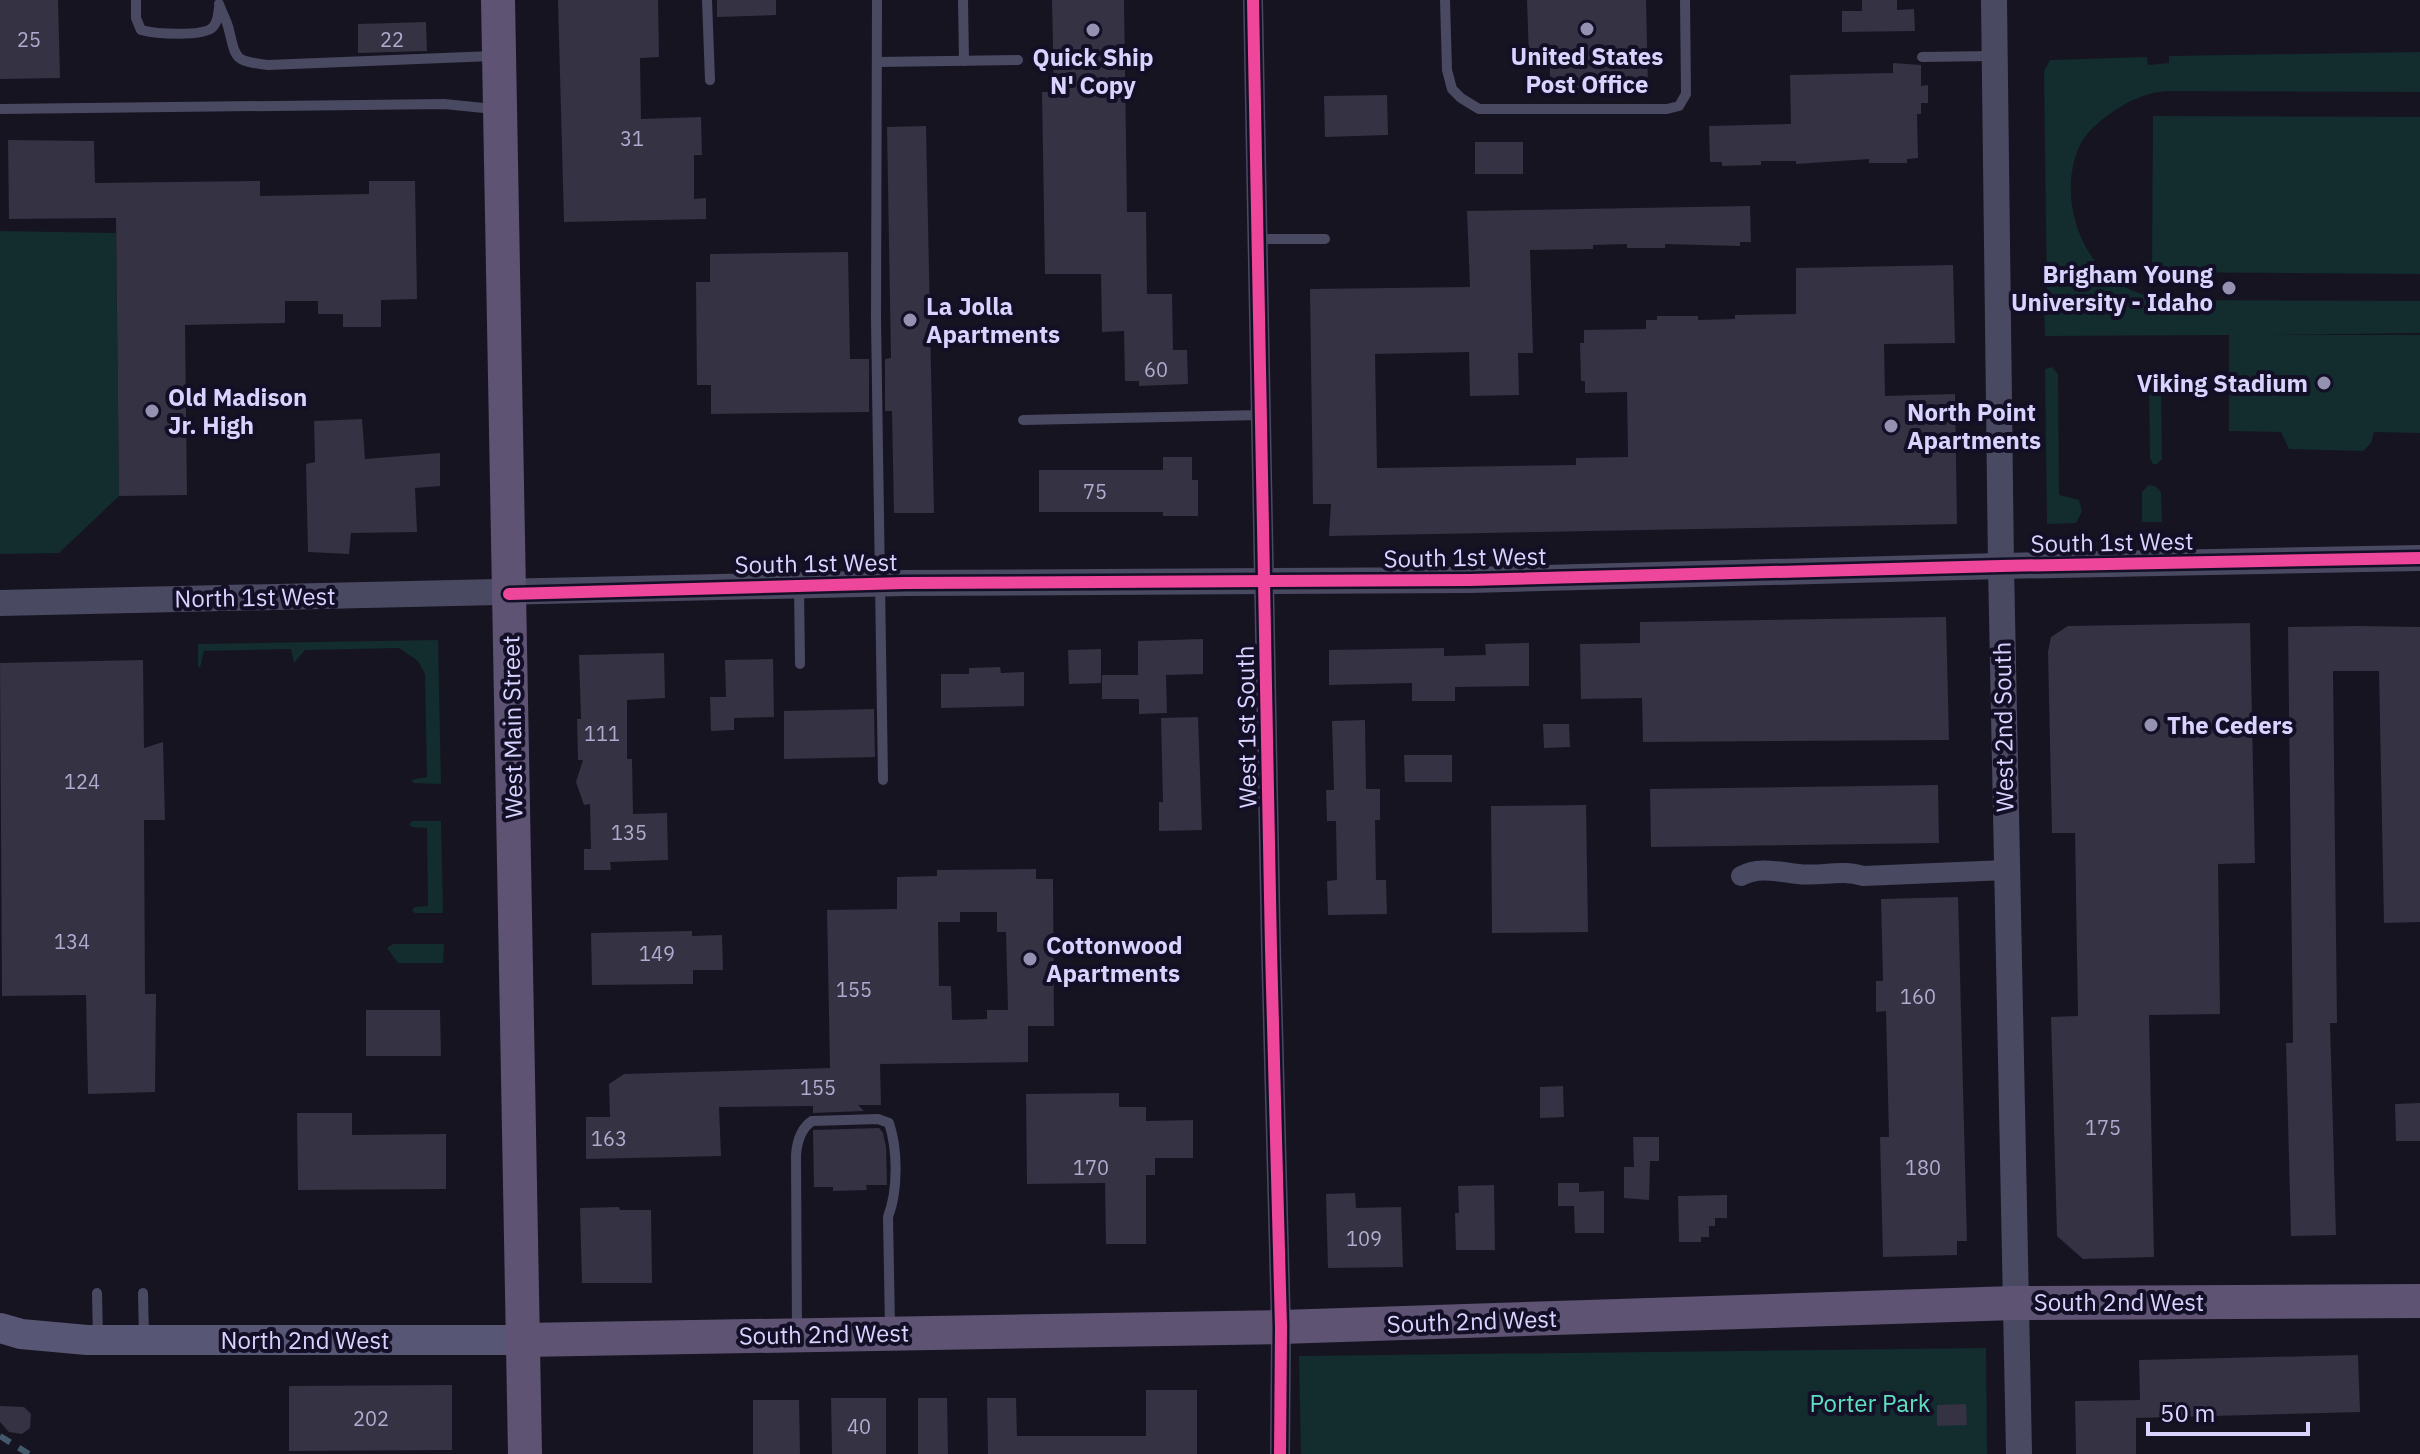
<svg xmlns="http://www.w3.org/2000/svg" width="2420" height="1454" font-family="'IBM Plex Sans',sans-serif">
  <style>
    .green { fill: #132c2d }
    .building { fill: #343243; fill-rule: evenodd }
    .lines { fill: none; stroke-linecap: round; stroke-linejoin: round }
    .service { stroke: #4a4962; stroke-width: 10 }
    .minor { stroke: #4a4962; stroke-width: 20 }
    .tertiary { stroke: #4a4962; stroke-width: 26 }
    .secondary { stroke: #575674; stroke-width: 30 }
    .primary { stroke: #5e5373; stroke-width: 34 }
    .rail { stroke: #43596b; stroke-width: 6; stroke-dasharray: 12 10; stroke-linecap: butt }
    .cycleway-casing { stroke: #130f26; stroke-width: 17 }
    .cycleway { stroke: #ed469a; stroke-width: 12 }
    .poi-dot { fill: #9591b1; stroke: #130f26; stroke-width: 3 }
    .labels { text-anchor: middle; dominant-baseline: central; stroke-width: 8; stroke-linejoin: round; paint-order: stroke }
    .number-label { font-size: 20px; fill: #b0acd0 }
    .poi-label { font-size: 24px; font-weight: bold; fill: #d9d4ff; stroke: #130f26; text-anchor: start }
    .street-label { font-size: 24px; fill: #d9d4ff; stroke: #130f26 }
    .park-label { font-size: 24px; fill: #5fe0c0; stroke: #130f26 }
  </style>
  <rect width="100%" height="100%" fill="#161421"/>
  <g class="green">
    <path d="M2420 52V92L2168 91C2150 92 2132 99 2117 109 2103 118 2089 129 2081 143 2059 187 2074 248 2112 279 2126 290 2146 296 2163 300L2420 301V333L2264 335H2420V433L2374 432 2371 443 2363 451 2289 449 2281 432 2229 431V335L2045 336 2044 302H2047L2044 71 2050 60 2147 57 2148 65 2169 63V56Z"/>
    <polygon points="2153,116 2420,117 2420,274 2152,272"/>
    <polygon points="0,231 116,233 119,496 59,553 0,554"/>
    <polygon points="2052,367 2058,374 2059,495 2079,500 2082,511 2076,523 2047,524 2045,369"/>
    <polygon points="2153,377 2159,379 2161,384 2162,459 2157,464 2153,464 2150,458 2149,383"/>
    <polygon points="2149,485 2155,486 2161,492 2162,522 2142,522 2142,492"/>
    <polygon points="438,640 441,784 414,783 411,780 427,777 425,674 418,661 399,648 305,650 294,663 291,649 204,651 200,668 198,666 198,644"/>
    <polygon points="412,821 441,821 443,913 415,913 412,910 415,907 428,906 427,828 412,827 409,825"/>
    <polygon points="393,944 444,944 443,963 398,963 387,948"/>
    <polygon points="1986,1348 1987,1454 1301,1454 1299,1356"/>
  </g>
  <g class="building">
    <polygon points="0,0 58,0 60,78 0,79"/>
    <polygon points="558,0 658,0 659,57 640,58 641,119 701,117 702,155 694,155 694,199 706,198 706,219 564,222"/>
    <polygon points="717,0 776,0 776,15 717,17"/>
    <polygon points="1052,0 1124,0 1127,212 1146,212 1147,294 1172,294 1173,350 1187,350 1188,384 1139,386 1139,381 1125,381 1124,331 1102,332 1101,274 1045,274 1042,92 1054,92"/>
    <polygon points="1527,0 1646,0 1648,87 1550,89 1550,58 1529,59"/>
    <polygon points="1862,0 1897,0 1897,10 1914,9 1915,31 1842,32 1842,11 1862,11"/>
    <polygon points="426,22 427,51 358,53 358,24"/>
    <polygon points="1893,63 1921,65 1921,86 1928,85 1928,103 1921,103 1921,114 1917,114 1918,158 1907,159 1907,163 1869,163 1869,159 1796,164 1796,161 1761,161 1761,165 1722,166 1722,162 1710,162 1709,126 1791,124 1790,75 1893,73"/>
    <polygon points="1387,95 1388,135 1325,137 1324,96"/>
    <polygon points="926,126 934,513 894,513 892,411 885,411 885,359 891,358 887,127"/>
    <polygon points="8,140 94,141 95,183 260,181 260,196 369,194 369,181 415,181 417,299 381,300 381,327 343,327 343,314 318,314 318,301 285,301 285,323 185,325 187,495 119,496 116,218 9,219"/>
    <rect x="1475" y="142" width="48" height="32"/>
    <polygon points="1750,206 1751,242 1740,242 1740,246 1665,244 1665,248 1627,248 1627,244 1593,245 1593,249 1530,250 1533,353 1518,353 1519,395 1470,396 1469,352 1375,354 1377,468 1576,465 1576,458 1628,457 1627,392 1585,393 1585,381 1581,381 1580,343 1584,343 1584,330 1646,329 1646,320 1657,320 1657,316 1698,316 1698,320 1735,319 1735,315 1796,314 1796,268 1953,265 1955,343 1884,344 1885,396 1955,394 1957,524 1329,536 1331,504 1313,504 1310,289 1470,287 1467,211"/>
    <polygon points="848,252 850,359 869,359 869,412 711,414 711,385 697,385 696,282 710,282 710,254"/>
    <polygon points="362,419 365,459 440,453 440,486 415,488 417,532 351,533 349,554 308,552 306,464 315,462 314,421"/>
    <polygon points="1163,457 1192,457 1192,480 1198,480 1198,516 1163,516 1163,512 1039,512 1039,470 1163,470"/>
    <polygon points="1946,617 1949,740 1643,742 1642,698 1581,699 1580,644 1640,643 1640,622"/>
    <polygon points="2250,623 2255,863 2218,864 2220,1014 2149,1015 2154,1257 2083,1259 2057,1236 2051,1017 2078,1016 2075,833 2052,833 2048,652 2051,637 2068,626"/>
    <polygon points="2358,626 2420,627 2420,922 2384,923 2379,671 2333,671 2337,1023 2330,1023 2336,1235 2291,1236 2286,1043 2293,1043 2288,627"/>
    <polygon points="1203,639 1203,674 1166,675 1167,713 1139,714 1139,699 1102,699 1102,675 1138,675 1138,641"/>
    <polygon points="1529,643 1529,686 1455,687 1455,701 1412,701 1412,683 1329,685 1329,650 1444,648 1444,656 1486,655 1485,644"/>
    <polygon points="1101,649 1101,683 1069,684 1068,650"/>
    <polygon points="664,653 665,698 627,700 627,759 632,759 633,814 667,813 668,860 610,862 611,870 584,870 584,849 591,849 590,804 584,805 576,782 583,760 578,760 577,719 581,719 579,655"/>
    <polygon points="773,659 774,717 734,718 734,730 711,731 710,697 726,697 725,660"/>
    <polygon points="143,660 144,748 163,742 165,820 144,820 145,994 156,994 155,1092 88,1094 86,995 2,996 0,663"/>
    <polygon points="1000,667 1001,673 1024,672 1024,706 941,708 941,674 969,674 969,668"/>
    <polygon points="874,709 875,757 784,759 784,711"/>
    <polygon points="1198,717 1202,830 1159,831 1159,802 1163,802 1161,718"/>
    <polygon points="1365,720 1366,789 1380,789 1380,820 1375,820 1376,880 1386,880 1387,914 1328,915 1327,881 1337,880 1336,821 1327,821 1326,790 1334,790 1332,721"/>
    <polygon points="1543,724 1569,724 1570,747 1544,748"/>
    <polygon points="1404,755 1452,755 1452,782 1405,782"/>
    <polygon points="1938,785 1939,843 1651,847 1650,789"/>
    <polygon points="1586,805 1588,932 1492,933 1491,806"/>
    <path d="M1036 869V879H1053L1054 1026H1028V1062L880 1064 881 1105H858L864 1111 813 1113V1106L719 1107 721 1156 586 1159V1117H610L609 1084 624 1074 830 1068 827 910 897 909V877L937 876V870ZM960 912H997V932H1006L1008 1010H987V1019L952 1020 951 986H939L938 922H960Z"/>
    <polygon points="1958,897 1967,1241 1957,1241 1957,1255 1883,1257 1880,1137 1889,1137 1886,1011 1876,1012 1876,981 1883,981 1881,899"/>
    <polygon points="692,931 692,936 722,935 723,970 693,970 693,984 592,985 591,933"/>
    <polygon points="366,1010 440,1010 441,1056 366,1056"/>
    <polygon points="1563,1086 1564,1117 1540,1118 1540,1087"/>
    <polygon points="1119,1093 1119,1107 1146,1107 1146,1121 1193,1120 1193,1158 1155,1158 1155,1175 1146,1175 1146,1244 1106,1244 1105,1183 1027,1184 1026,1094"/>
    <polygon points="2420,1103 2420,1141 2396,1141 2395,1104"/>
    <polygon points="297,1113 352,1113 352,1135 446,1134 446,1189 298,1190"/>
    <polygon points="879,1128 883,1133 886,1147 887,1185 866,1185 867,1190 833,1191 833,1187 814,1187 813,1130"/>
    <polygon points="1633,1137 1659,1137 1659,1161 1650,1161 1649,1200 1624,1198 1624,1167 1634,1167"/>
    <polygon points="1558,1183 1579,1183 1579,1192 1604,1191 1604,1233 1575,1233 1574,1206 1558,1206"/>
    <polygon points="1494,1185 1495,1250 1456,1250 1455,1213 1459,1213 1458,1186"/>
    <polygon points="1355,1193 1356,1208 1401,1207 1403,1267 1328,1268 1326,1194"/>
    <polygon points="1727,1195 1727,1218 1715,1218 1715,1226 1709,1226 1709,1237 1701,1237 1701,1242 1679,1242 1678,1196"/>
    <polygon points="619,1207 620,1210 651,1210 652,1283 582,1283 580,1208"/>
    <polygon points="2358,1355 2360,1412 2136,1418 2136,1454 2076,1454 2075,1401 2140,1400 2139,1360"/>
    <polygon points="452,1385 452,1450 289,1451 289,1386"/>
    <polygon points="1146,1390 1197,1390 1197,1454 988,1454 987,1398 1016,1398 1017,1436 1146,1436"/>
    <polygon points="831,1398 886,1398 886,1454 832,1454"/>
    <polygon points="918,1398 947,1398 948,1454 918,1454"/>
    <polygon points="753,1400 799,1400 800,1454 753,1454"/>
    <polygon points="1966,1404 1967,1425 1937,1426 1937,1405"/>
    <polygon points="0,1406 24,1407 31,1414 30,1428 22,1434 9,1432 0,1422"/>
  </g>
  <g class="lines">
    <g class="service">
      <path d="M136 0V18L141 30C155 34 204 37 213 27 218 22 218 14 219 8"/>
      <polyline points="707,0 710,80"/>
      <polyline points="877,0 876,320 883,780"/>
      <polyline points="963,0 964,61"/>
      <polyline points="1445,0 1447,70 1452,89 1461,98 1479,109 1667,109 1679,106 1686,94 1685,0"/>
      <path d="M219 4C222 13 227 21 229 30 236 60 235 61 268 65L493 56"/>
      <polyline points="1922,57 1992,56"/>
      <polyline points="877,62 1018,60"/>
      <polyline points="0,109 444,104 494,109"/>
      <polyline points="1258,239 1325,239"/>
      <polyline points="1023,420 1262,415"/>
      <polyline points="799,586 800,664"/>
      <polyline points="97,1293 98,1339"/>
      <polyline points="143,1293 144,1338"/>
      <path d="M797 1332 796 1155C797 1142 800 1129 812 1121L878 1119 889 1123C898 1150 898 1191 888 1217L890 1327"/>
    </g>
    <g class="minor">
      <polyline points="1253,0 1271,949 1281,1327 1280,1454"/>
      <path d="M1741 876C1759 866 1779 872 1798 874 1820 877 1841 869 1863 876L2006 870"/>
    </g>
    <g class="tertiary">
      <polyline points="1994,0 2001,566 2019,1454"/>
      <polyline points="0,603 904,583 1470,580 2001,566 2420,558"/>
    </g>
    <polyline class="secondary" points="0,1328 21,1334 87,1340 523,1340"/>
    <g class="primary">
      <polyline points="498,0 525,1454"/>
      <polyline points="523,1340 1281,1327 2014,1303 2420,1301"/>
    </g>
    <polyline class="rail" points="0,1436 29,1454"/>
    <g class="cycleway-casing">
      <g id="cycleway">
        <polyline points="1253,0 1271,949 1281,1327 1280,1454"/>
        <polyline points="509,594 904,583 1470,580 2001,566 2420,558"/>
      </g>
    </g>
    <use href="#cycleway" class="cycleway"/>
  </g>
  <g class="poi-dot">
    <circle cx="1587" cy="29" r="8"/>
    <circle cx="1093" cy="30" r="8"/>
    <circle cx="2229" cy="288" r="8"/>
    <circle cx="910" cy="320" r="8"/>
    <circle cx="2324" cy="383" r="8"/>
    <circle cx="152" cy="411" r="8"/>
    <circle cx="1891" cy="426" r="8"/>
    <circle cx="2151" cy="725" r="8"/>
    <circle cx="1030" cy="959" r="8"/>
  </g>
  <g class="labels">
    <g class="number-label">
      <text x="29" y="39">25</text>
      <text x="392" y="39">22</text>
      <text x="632" y="138">31</text>
      <text x="1156" y="369">60</text>
      <text x="1095" y="491">75</text>
      <text x="602" y="733">111</text>
      <text x="82" y="781">124</text>
      <text x="629" y="832">135</text>
      <text x="72" y="941">134</text>
      <text x="657" y="953">149</text>
      <text x="854" y="989">155</text>
      <text x="1918" y="996">160</text>
      <text x="818" y="1087">155</text>
      <text x="2103" y="1127">175</text>
      <text x="609" y="1138">163</text>
      <text x="1091" y="1167">170</text>
      <text x="1923" y="1167">180</text>
      <text x="1364" y="1238">109</text>
      <text x="371" y="1418">202</text>
      <text x="859" y="1426">40</text>
    </g>
    <g class="poi-label">
      <text x="1587" y="56" text-anchor="middle">United States<tspan x="1587" dy="28">Post Office</tspan></text>
      <text x="1093" y="57" text-anchor="middle">Quick Ship<tspan x="1093" dy="28">N' Copy</tspan></text>
      <text x="2213" y="274" text-anchor="end">Brigham Young<tspan x="2213" dy="28">University - Idaho</tspan></text>
      <text x="926" y="306">La Jolla<tspan x="926" dy="28">Apartments</tspan></text>
      <text x="2308" y="383" text-anchor="end">Viking Stadium</text>
      <text x="168" y="397">Old Madison<tspan x="168" dy="28">Jr. High</tspan></text>
      <text x="1907" y="412">North Point<tspan x="1907" dy="28">Apartments</tspan></text>
      <text x="2167" y="725">The Ceders</text>
      <text x="1046" y="945">Cottonwood<tspan x="1046" dy="28">Apartments</tspan></text>
    </g>
    <g class="street-label">
      <text transform="translate(2112 542) rotate(-1)">South 1st West</text>
      <text transform="translate(1465 557) rotate(-1)">South 1st West</text>
      <text transform="translate(816 563) rotate(-1)">South 1st West</text>
      <text transform="translate(255 597) rotate(-1)">North 1st West</text>
      <text transform="translate(512 727) rotate(-91)">West Main Street</text>
      <text transform="translate(1246 727) rotate(-91)">West 1st South</text>
      <text transform="translate(2003 727) rotate(-91)">West 2nd South</text>
      <text x="2119" y="1302">South 2nd West</text>
      <text transform="translate(1472 1321) rotate(-2)">South 2nd West</text>
      <text transform="translate(824 1334) rotate(-1)">South 2nd West</text>
      <text x="305" y="1340">North 2nd West</text>
    </g>
    <g class="park-label">
      <text x="1870" y="1403">Porter Park</text>
    </g>
  </g>
  <path d="M2148 1422v12h160v-12" fill="none" stroke="#d9d4ff" stroke-width="4"/>
  <text x="2160" y="1422" font-size="24" fill="#d9d4ff" stroke="#130f26" stroke-width="6" paint-order="stroke">50 m</text>
</svg>
